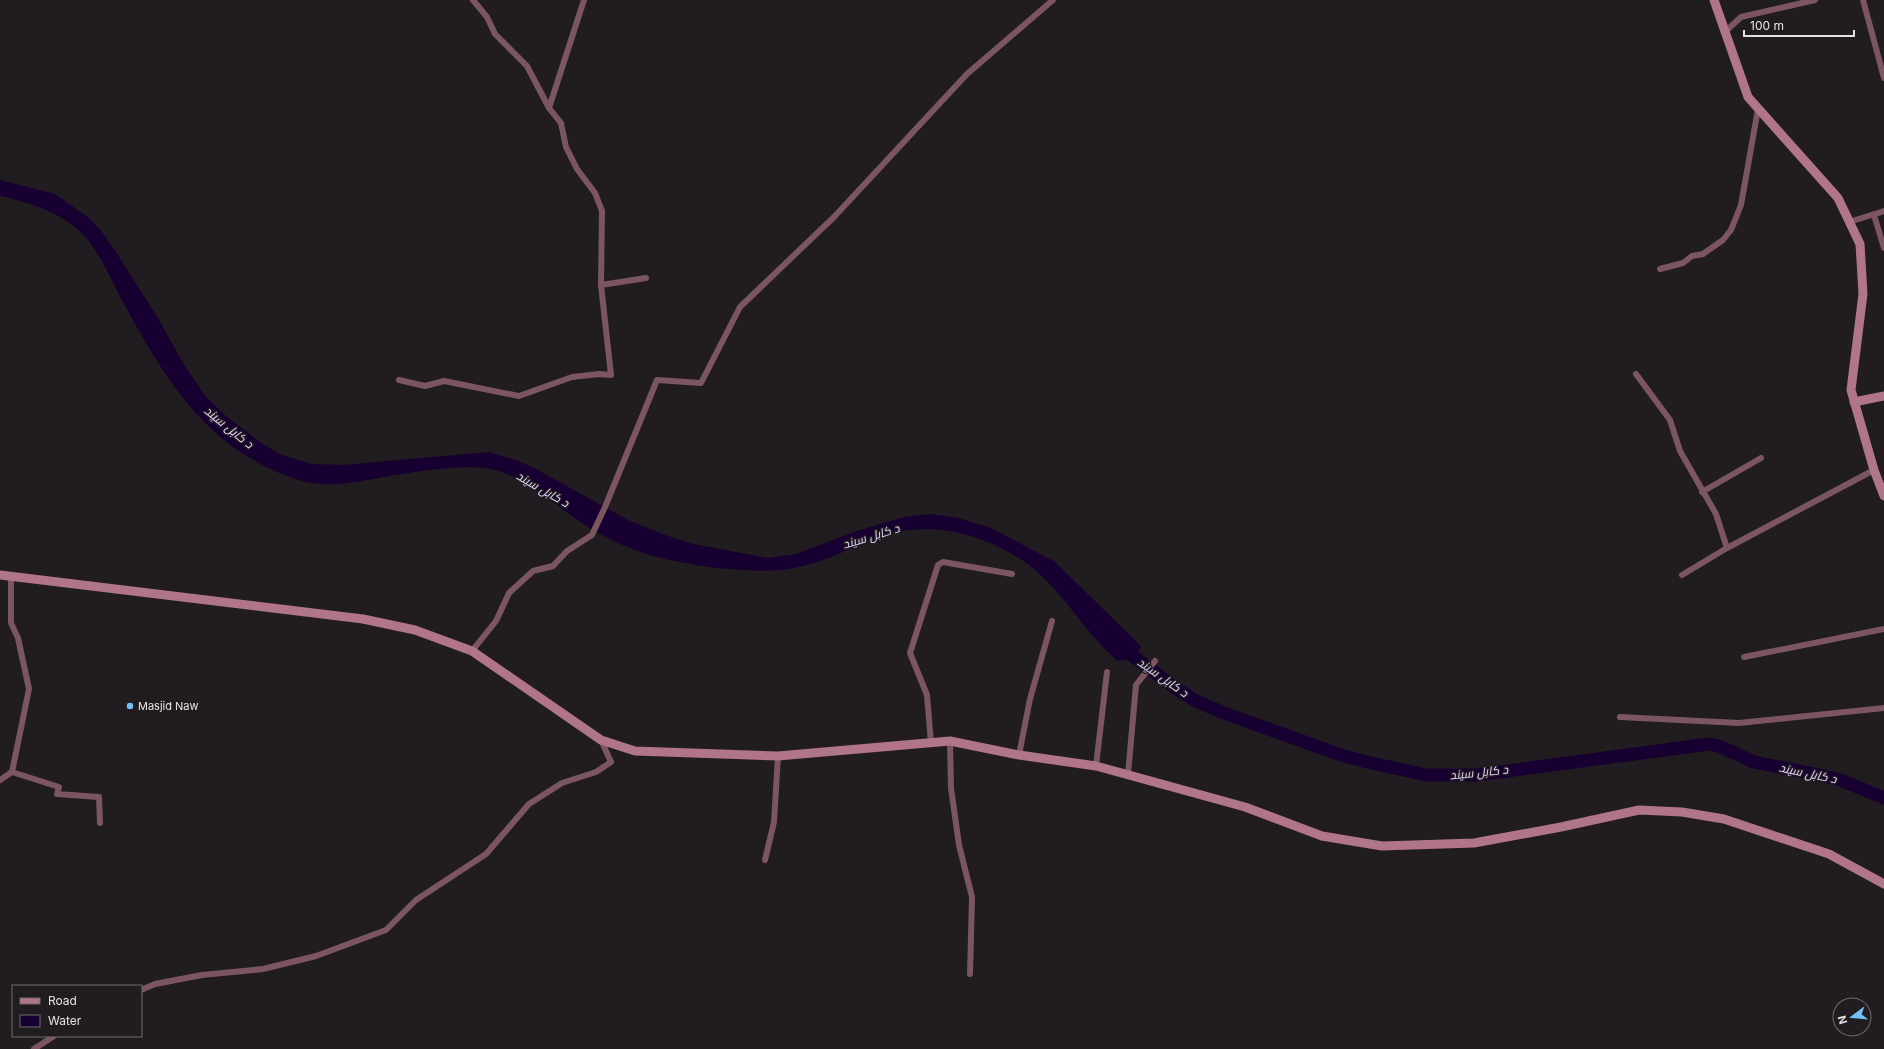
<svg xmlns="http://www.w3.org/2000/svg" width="1884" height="1049" font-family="Inter,Cairo,sans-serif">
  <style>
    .water { fill: #170031 }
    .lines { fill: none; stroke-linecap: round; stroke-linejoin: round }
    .river { stroke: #170031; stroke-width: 13 }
    .street { stroke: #7b5661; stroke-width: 6 }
    .secondary { stroke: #b07586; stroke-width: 9 }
    .poi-dot { fill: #72c1f5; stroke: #211c1f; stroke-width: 1.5 }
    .labels { text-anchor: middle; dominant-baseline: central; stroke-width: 3; stroke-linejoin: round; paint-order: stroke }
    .poi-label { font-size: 11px; fill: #e6e2e4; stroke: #211c1f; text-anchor: start }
    .water-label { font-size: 12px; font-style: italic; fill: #e2d5fe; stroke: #211c1f }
  </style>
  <rect width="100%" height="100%" fill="#211c1f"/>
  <path class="water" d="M0 180 55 194 89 218 102 232 116 252 158 318 184 365 206 397 227 417 264 445 282 455 311 464 343 465 489 452 516 460 534 468 630 521 668 536 693 544 768 558 796 554 854 532 904 517 931 514 958 518 991 528 1055 562 1141 646 1135 658 1118 661C1082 631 1062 587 1022 560 980 533 929 520 882 536 852 546 825 563 794 568 757 575 698 567 661 558 633 551 606 539 582 523 552 503 521 472 484 468 451 465 416 472 384 477 356 482 326 489 298 480 208 450 168 384 124 304 113 284 103 259 88 240 67 214 32 203 0 196Z"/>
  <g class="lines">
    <polyline class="river" points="1121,647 1171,685 1196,701 1224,713 1341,755 1367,762 1426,775 1477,775 1709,744 1719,746 1754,762 1838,779 1884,798"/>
    <g class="street">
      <polyline points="473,0 487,17 495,34 527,66 549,108"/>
      <polyline points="1863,0 1884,78"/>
      <polyline points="1725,32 1741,17 1815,0"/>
      <polyline points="1874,215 1884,248"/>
      <polyline points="1849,222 1884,211"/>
      <polyline points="1660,269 1683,263 1692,256 1703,254 1723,240 1731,230 1741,205 1758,109"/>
      <polyline points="601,285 646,278"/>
      <polyline points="1636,374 1670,420 1680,451 1716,514 1727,548"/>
      <polyline points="399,380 425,386 444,381 519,396 572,377 599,374 611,375 601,285 602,211 595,193 577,169 566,147 561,123 549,108 584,0"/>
      <polyline points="1702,492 1761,458"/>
      <polyline points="1682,575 1727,548 1874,470"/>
      <polyline points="472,651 496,621 509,593 533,571 553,566 567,551 592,535 605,507 657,380 701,383 740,307 834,217 967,74 1053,0"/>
      <polyline points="1744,657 1884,629"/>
      <polyline points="1620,717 1739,723 1884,708"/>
      <polyline points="950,741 951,788 959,845 972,897 970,974"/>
      <polyline points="931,743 927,695 910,653 938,565 943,562 1012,574"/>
      <polyline points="1019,755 1030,699 1052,621"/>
      <polyline points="1096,766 1107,672"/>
      <polyline points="12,772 59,787 57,794 99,797 100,823"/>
      <polyline points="1128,774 1136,685 1155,661"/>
      <polyline points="0,780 12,772 29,689 18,638 11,623 11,576"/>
      <polyline points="765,860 774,822 778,756"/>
      <polyline points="141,990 155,984 202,975 263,969 316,956 386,930 416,900 486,854 529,804 562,783 596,772 611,762 601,740"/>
      <polyline points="34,1049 54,1036"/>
    </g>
    <g class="secondary">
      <polyline points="1714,0 1748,97 1838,198 1860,244 1863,294 1851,390 1874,470 1884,496"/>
      <polyline points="1854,402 1884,396"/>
      <polyline points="0,575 363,619 415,630 472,651 601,740 635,751 778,756 950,741 1019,755 1096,766 1245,807 1322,836 1382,846 1474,843 1561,827 1639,810 1682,812 1724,819 1829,854 1884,884"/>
    </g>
  </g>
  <circle class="poi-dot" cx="130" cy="706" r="4"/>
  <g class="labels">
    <g class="poi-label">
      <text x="138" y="706">Masjid Naw</text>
    </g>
    <g class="water-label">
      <text transform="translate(229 427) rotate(39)">د کابل سيند</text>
      <text transform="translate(543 489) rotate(30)">د کابل سيند</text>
      <text transform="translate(871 536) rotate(-17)">د کابل سيند</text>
      <text transform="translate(1163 677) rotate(35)">د کابل سيند</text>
      <text transform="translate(1479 772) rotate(-6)">د کابل سيند</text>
      <text transform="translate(1808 773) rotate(12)">د کابل سيند</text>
    </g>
  </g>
  <rect x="12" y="985" width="130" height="52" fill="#211c1f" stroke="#706b6e"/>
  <rect x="20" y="998" width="20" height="6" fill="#b07586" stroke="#706b6e"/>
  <text x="48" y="1005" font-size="12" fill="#e6e2e4">Road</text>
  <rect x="20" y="1015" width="20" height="12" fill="#170031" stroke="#706b6e"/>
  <text x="48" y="1025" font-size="12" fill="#e6e2e4">Water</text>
  <g transform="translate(1852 1017) rotate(254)"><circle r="19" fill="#211c1f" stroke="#706b6e"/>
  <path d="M0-3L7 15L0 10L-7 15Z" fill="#72c1f5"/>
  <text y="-6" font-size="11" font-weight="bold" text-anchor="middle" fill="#e6e2e4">N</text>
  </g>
  <path d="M1744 30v6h110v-6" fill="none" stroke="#e6e2e4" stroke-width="2"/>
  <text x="1750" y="30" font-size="12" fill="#e6e2e4" stroke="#211c1f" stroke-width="3" paint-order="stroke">100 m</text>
</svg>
